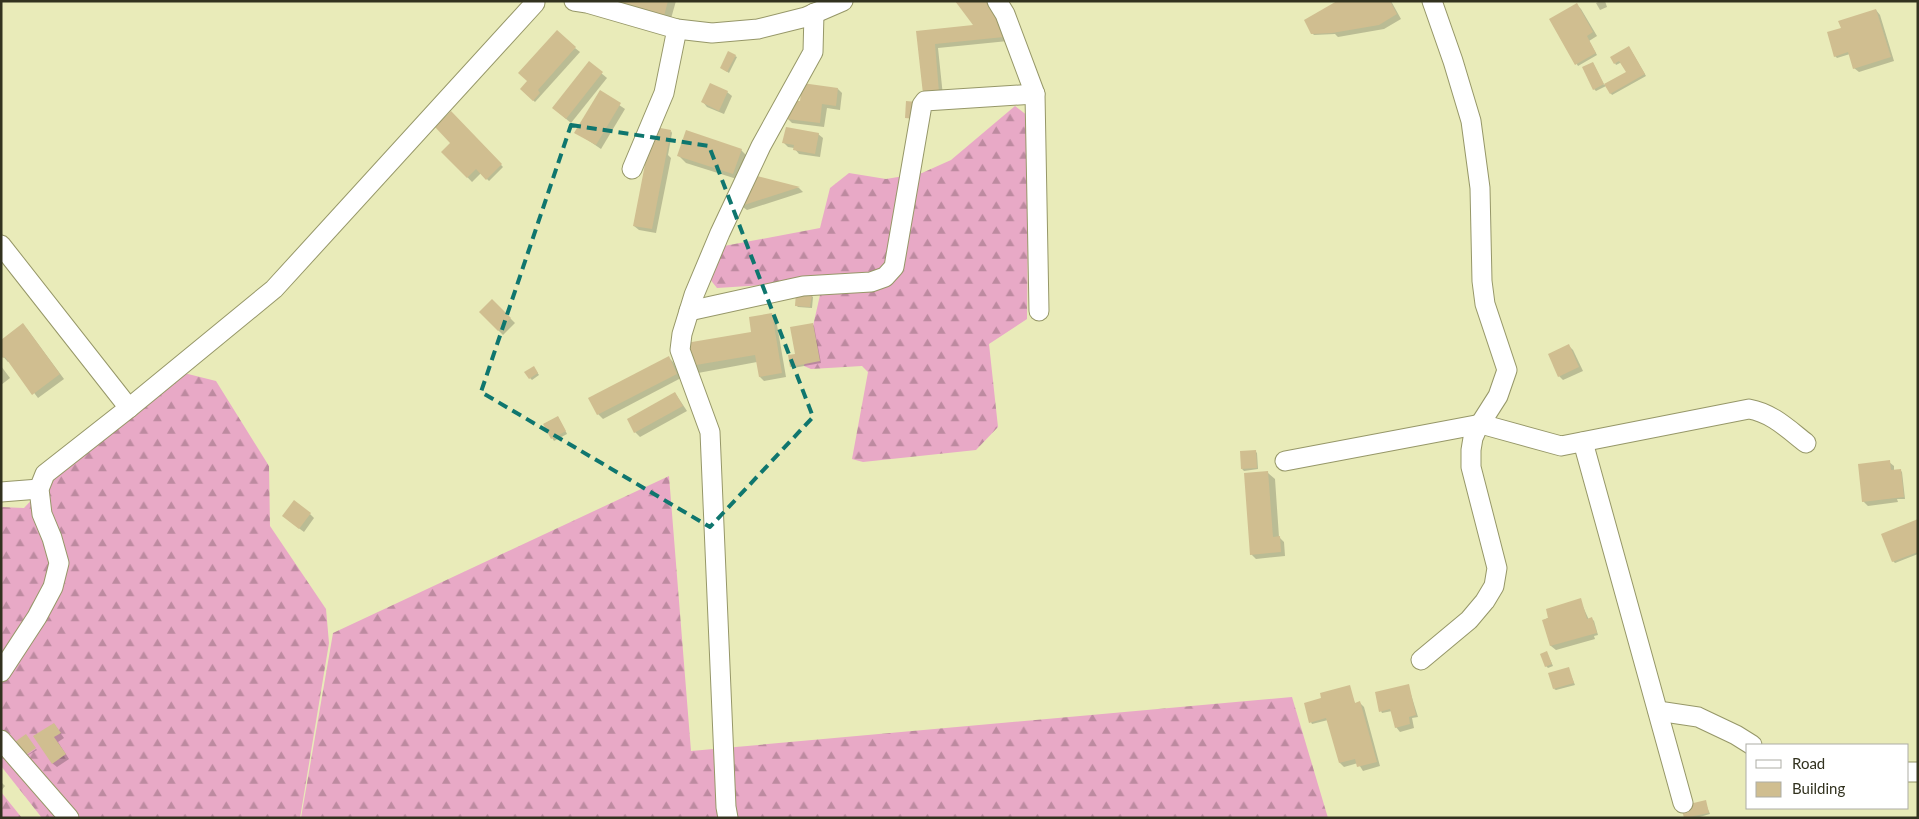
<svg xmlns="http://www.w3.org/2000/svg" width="1919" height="819" font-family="Lato,sans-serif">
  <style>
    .forest { fill: url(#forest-firs) }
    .shadow { fill: #0003 }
    .building { fill: #d0be90 }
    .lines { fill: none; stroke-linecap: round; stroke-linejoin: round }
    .street-casing { stroke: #969768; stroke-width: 21 }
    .street { stroke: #fff; stroke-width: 19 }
    .marked { fill: none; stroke: #0f766e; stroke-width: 4; stroke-dasharray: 10 6; stroke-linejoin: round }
  </style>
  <defs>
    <pattern id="forest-firs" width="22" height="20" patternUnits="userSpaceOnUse" patternTransform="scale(1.25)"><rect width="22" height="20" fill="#e8a9c6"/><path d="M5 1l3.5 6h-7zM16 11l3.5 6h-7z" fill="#bd8aa0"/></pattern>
  </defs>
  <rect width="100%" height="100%" fill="#e9ebb9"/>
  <g class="forest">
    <polygon points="1015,106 1028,116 1029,129 1027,319 989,344 998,427 976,450 863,462 852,459 868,372 862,366 811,369 804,366 820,295 809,282 717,288 709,278 724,246 820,228 830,188 849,173 886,179 922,173 951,160"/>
    <polygon points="184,373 216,381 269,466 270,526 326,609 329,643 300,818 42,818 1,766 1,507 24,508 52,478"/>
    <polygon points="669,476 691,751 1292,697 1328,818 301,818 333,633"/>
    <polygon points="1,792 22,818 1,818"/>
  </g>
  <g class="shadow">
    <polygon points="600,1 676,1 670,22"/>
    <polygon points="989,1 1008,41 938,48 943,96 928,98 918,33 975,26"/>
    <polygon points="1339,1 1391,1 1401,19 1384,29 1338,37 1335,34 1314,35 1312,33"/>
    <polygon points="1600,1 1605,1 1607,7 1600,10 1596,3"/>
    <polygon points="1577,5 1581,9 1597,36 1589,41 1597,55 1578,66 1566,46"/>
    <polygon points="1876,10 1880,15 1894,61 1859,72 1854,68 1850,54 1837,58 1835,56 1842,29"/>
    <polygon points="1629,47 1646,76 1612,95 1606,86 1596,91 1594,89 1593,63 1604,85 1628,72 1622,62 1616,65 1615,63"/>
    <polygon points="575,48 580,52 535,102 521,89"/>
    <polygon points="735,56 737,57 729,73 723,69"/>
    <polygon points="589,63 607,78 571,123 558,112"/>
    <polygon points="838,89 842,93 840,110 827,108 824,127 792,123 788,119 801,103"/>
    <polygon points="600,92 625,109 601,149 576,132"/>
    <polygon points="727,92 732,96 724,114 707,107 703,102"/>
    <polygon points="451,113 503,167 489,181 481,173 472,182 443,152 452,143"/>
    <polygon points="671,131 672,133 668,155 671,158 656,233 639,230 634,226 652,151"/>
    <polygon points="818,134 823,138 820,157 799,154 794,148 788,147 784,143"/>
    <polygon points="741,150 748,157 740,180 686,163 679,156"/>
    <polygon points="753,177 799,188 803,192 747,210 740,205"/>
    <polygon points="811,295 813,297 812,308 798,307 796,305"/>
    <polygon points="492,300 515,323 503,335 480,312"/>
    <polygon points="772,315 776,319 786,377 764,381 760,377 757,362 698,373 691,366 751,333"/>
    <polygon points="812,324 814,326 821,363 793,368 791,366 796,355"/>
    <polygon points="27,329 64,379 38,398 10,361 8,362 1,354"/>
    <polygon points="1569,346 1573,350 1583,371 1563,380 1559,376"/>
    <polygon points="669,358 673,362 681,378 603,419 598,414 590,399"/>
    <polygon points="1,366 10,378 1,385"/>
    <polygon points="535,369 539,375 532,380 530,378"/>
    <polygon points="675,393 687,411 640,437 635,432"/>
    <polygon points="558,417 567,434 554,441 544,424"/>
    <polygon points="1255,451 1257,453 1258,469 1244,471 1242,469"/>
    <polygon points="1889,462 1894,466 1894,471 1900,470 1902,472 1905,499 1897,499 1898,502 1868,506 1863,501"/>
    <polygon points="1268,473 1275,479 1279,537 1284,542 1285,556 1256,559 1251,554"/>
    <polygon points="310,514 314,518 304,532 288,520"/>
    <polygon points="1918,520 1918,554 1895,563 1893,561"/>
    <polygon points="1580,600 1589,620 1592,619 1594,621 1598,635 1594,636 1595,639 1556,650 1551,646 1544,620"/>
    <polygon points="1547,653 1553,666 1548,668 1546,666"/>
    <polygon points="1568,668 1575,685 1556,690 1554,689"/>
    <polygon points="1408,685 1418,717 1412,718 1414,728 1400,732 1396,727 1392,711 1382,713 1381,711"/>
    <polygon points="1349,686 1355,704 1360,703 1364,707 1380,766 1363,771 1358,763 1344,767 1340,763 1328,720 1312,724 1311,722 1322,699"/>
    <polygon points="54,724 64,738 58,742 69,759 57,767 52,763"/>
    <polygon points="36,749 37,750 23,758"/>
    <polygon points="1,782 5,786 1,791"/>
    <polygon points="1705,802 1710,814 1696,818 1685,818 1683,807"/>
  </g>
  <g class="building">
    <polygon points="611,1 668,1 664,16"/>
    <polygon points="955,1 989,1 1002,22 1004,37 935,44 939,92 923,94 916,31 973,25"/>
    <polygon points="1337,1 1390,1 1397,14 1379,25 1332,33 1311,34 1304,20"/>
    <polygon points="1577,3 1593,32 1587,36 1596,53 1575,65 1549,19"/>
    <polygon points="1876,9 1891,57 1853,69 1848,52 1834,57 1827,32 1841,28 1838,21"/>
    <polygon points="557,30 576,47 538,90 540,93 533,101 520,89 527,81 518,73"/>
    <polygon points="1629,46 1645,74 1610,94 1604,84 1626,72 1619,61 1614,64 1610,57"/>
    <polygon points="728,51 736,55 727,72 720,68"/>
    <polygon points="589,61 603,72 566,119 552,108"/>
    <polygon points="1593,62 1604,84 1593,90 1582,67"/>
    <polygon points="710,83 728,91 719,111 701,102"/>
    <polygon points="802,83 838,88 836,106 822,104 820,123 787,119 789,100 800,101"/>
    <polygon points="600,90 621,103 596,145 574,133"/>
    <polygon points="906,101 917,102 916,119 905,118"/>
    <polygon points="451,111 502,164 486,180 476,169 467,178 441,152 450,143 435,127"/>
    <polygon points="655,127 671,130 652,229 633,226 648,149 651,149"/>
    <polygon points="786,127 819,133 815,154 793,150 794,145 782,143"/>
    <polygon points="686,130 742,149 733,174 677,156"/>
    <polygon points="753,175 800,187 741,206"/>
    <polygon points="796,292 812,294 810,307 795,306"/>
    <polygon points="492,299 511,318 498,331 479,312"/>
    <polygon points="772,313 782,373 759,377 755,355 690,366 686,343 751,332 749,317"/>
    <polygon points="23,323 60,374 32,395 5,357 3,358 1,356 1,340"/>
    <polygon points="813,323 820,361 790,367 788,355 795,354 790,327"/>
    <polygon points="1569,344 1579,367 1558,377 1548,354"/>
    <polygon points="669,356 677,374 597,415 588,398"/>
    <polygon points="534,366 538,373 529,379 524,372"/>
    <polygon points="675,392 683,406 634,433 627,419"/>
    <polygon points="558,416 566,431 551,439 543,424"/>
    <polygon points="1256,450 1257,468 1241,469 1240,451"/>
    <polygon points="1890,460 1891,470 1901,469 1904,497 1862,502 1858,464"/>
    <polygon points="1268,471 1273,537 1280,536 1281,552 1250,555 1244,473"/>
    <polygon points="294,500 311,513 299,529 282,516"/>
    <polygon points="1918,519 1918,552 1892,562 1881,534"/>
    <polygon points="1581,598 1587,619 1592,617 1597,633 1550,646 1542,620 1548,618 1546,609"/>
    <polygon points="1547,651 1552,664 1545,667 1540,654"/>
    <polygon points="1569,667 1574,683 1553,689 1548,673"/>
    <polygon points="1409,684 1416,715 1409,717 1410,724 1395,728 1390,709 1379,712 1375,692"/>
    <polygon points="1350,685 1355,703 1360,701 1377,762 1357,767 1355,759 1339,763 1326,718 1309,723 1304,703 1321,698 1320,693"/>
    <polygon points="54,723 61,733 54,737 66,754 52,764 33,736"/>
    <polygon points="26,734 36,748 21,758 12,744"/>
    <polygon points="1706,800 1709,813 1684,818 1681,806"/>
  </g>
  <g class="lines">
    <g class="street-casing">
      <g id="street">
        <polyline points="574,1 587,3 677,29 712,33 758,29 806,17 843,1"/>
        <polyline points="997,1 1005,14 1035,94 1039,311"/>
        <polyline points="632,169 664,93 677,29"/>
        <polyline points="1,245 129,408"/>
        <polyline points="689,311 803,286 871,282 885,277 894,267 922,105 925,101 1035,94"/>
        <polyline points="1583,442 1683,803"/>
        <path d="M1285 461 1481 424 1561 446 1749 409C1772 413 1788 429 1806 443"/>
        <polyline points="1,492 39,489"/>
        <polyline points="1421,660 1469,620 1485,601 1494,586 1497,568 1471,467 1471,450 1473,438 1477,429 1498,396 1507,370 1485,304 1482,281 1480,188 1471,121 1453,61 1432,1"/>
        <polyline points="1,672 37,617 53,587 59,563 52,538 42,514 39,489 45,474 129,408 274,289 535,3"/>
        <polyline points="1658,711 1698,717 1736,735 1752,745"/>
        <polyline points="1,740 69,818"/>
        <polyline points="1908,772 1918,772"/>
        <polyline points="728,818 726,807 710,432 680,350 682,334 694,295 720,233 761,146 813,52 814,13"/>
      </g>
    </g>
    <use href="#street" class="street"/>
  </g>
  <path class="marked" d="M571 125 709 146 813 417 710 527 481 392Z"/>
  <rect width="1919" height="819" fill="none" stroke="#32321f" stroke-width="5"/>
  <rect x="1746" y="744" width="162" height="65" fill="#ffffff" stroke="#adada5"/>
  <rect x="1756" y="760" width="25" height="8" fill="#ffffff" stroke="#adada5"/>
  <text x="1792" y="769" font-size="15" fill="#32321f">Road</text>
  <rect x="1756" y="782" width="25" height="15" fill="#d0be90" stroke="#adada5"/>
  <text x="1792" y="794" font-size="15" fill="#32321f">Building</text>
</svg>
